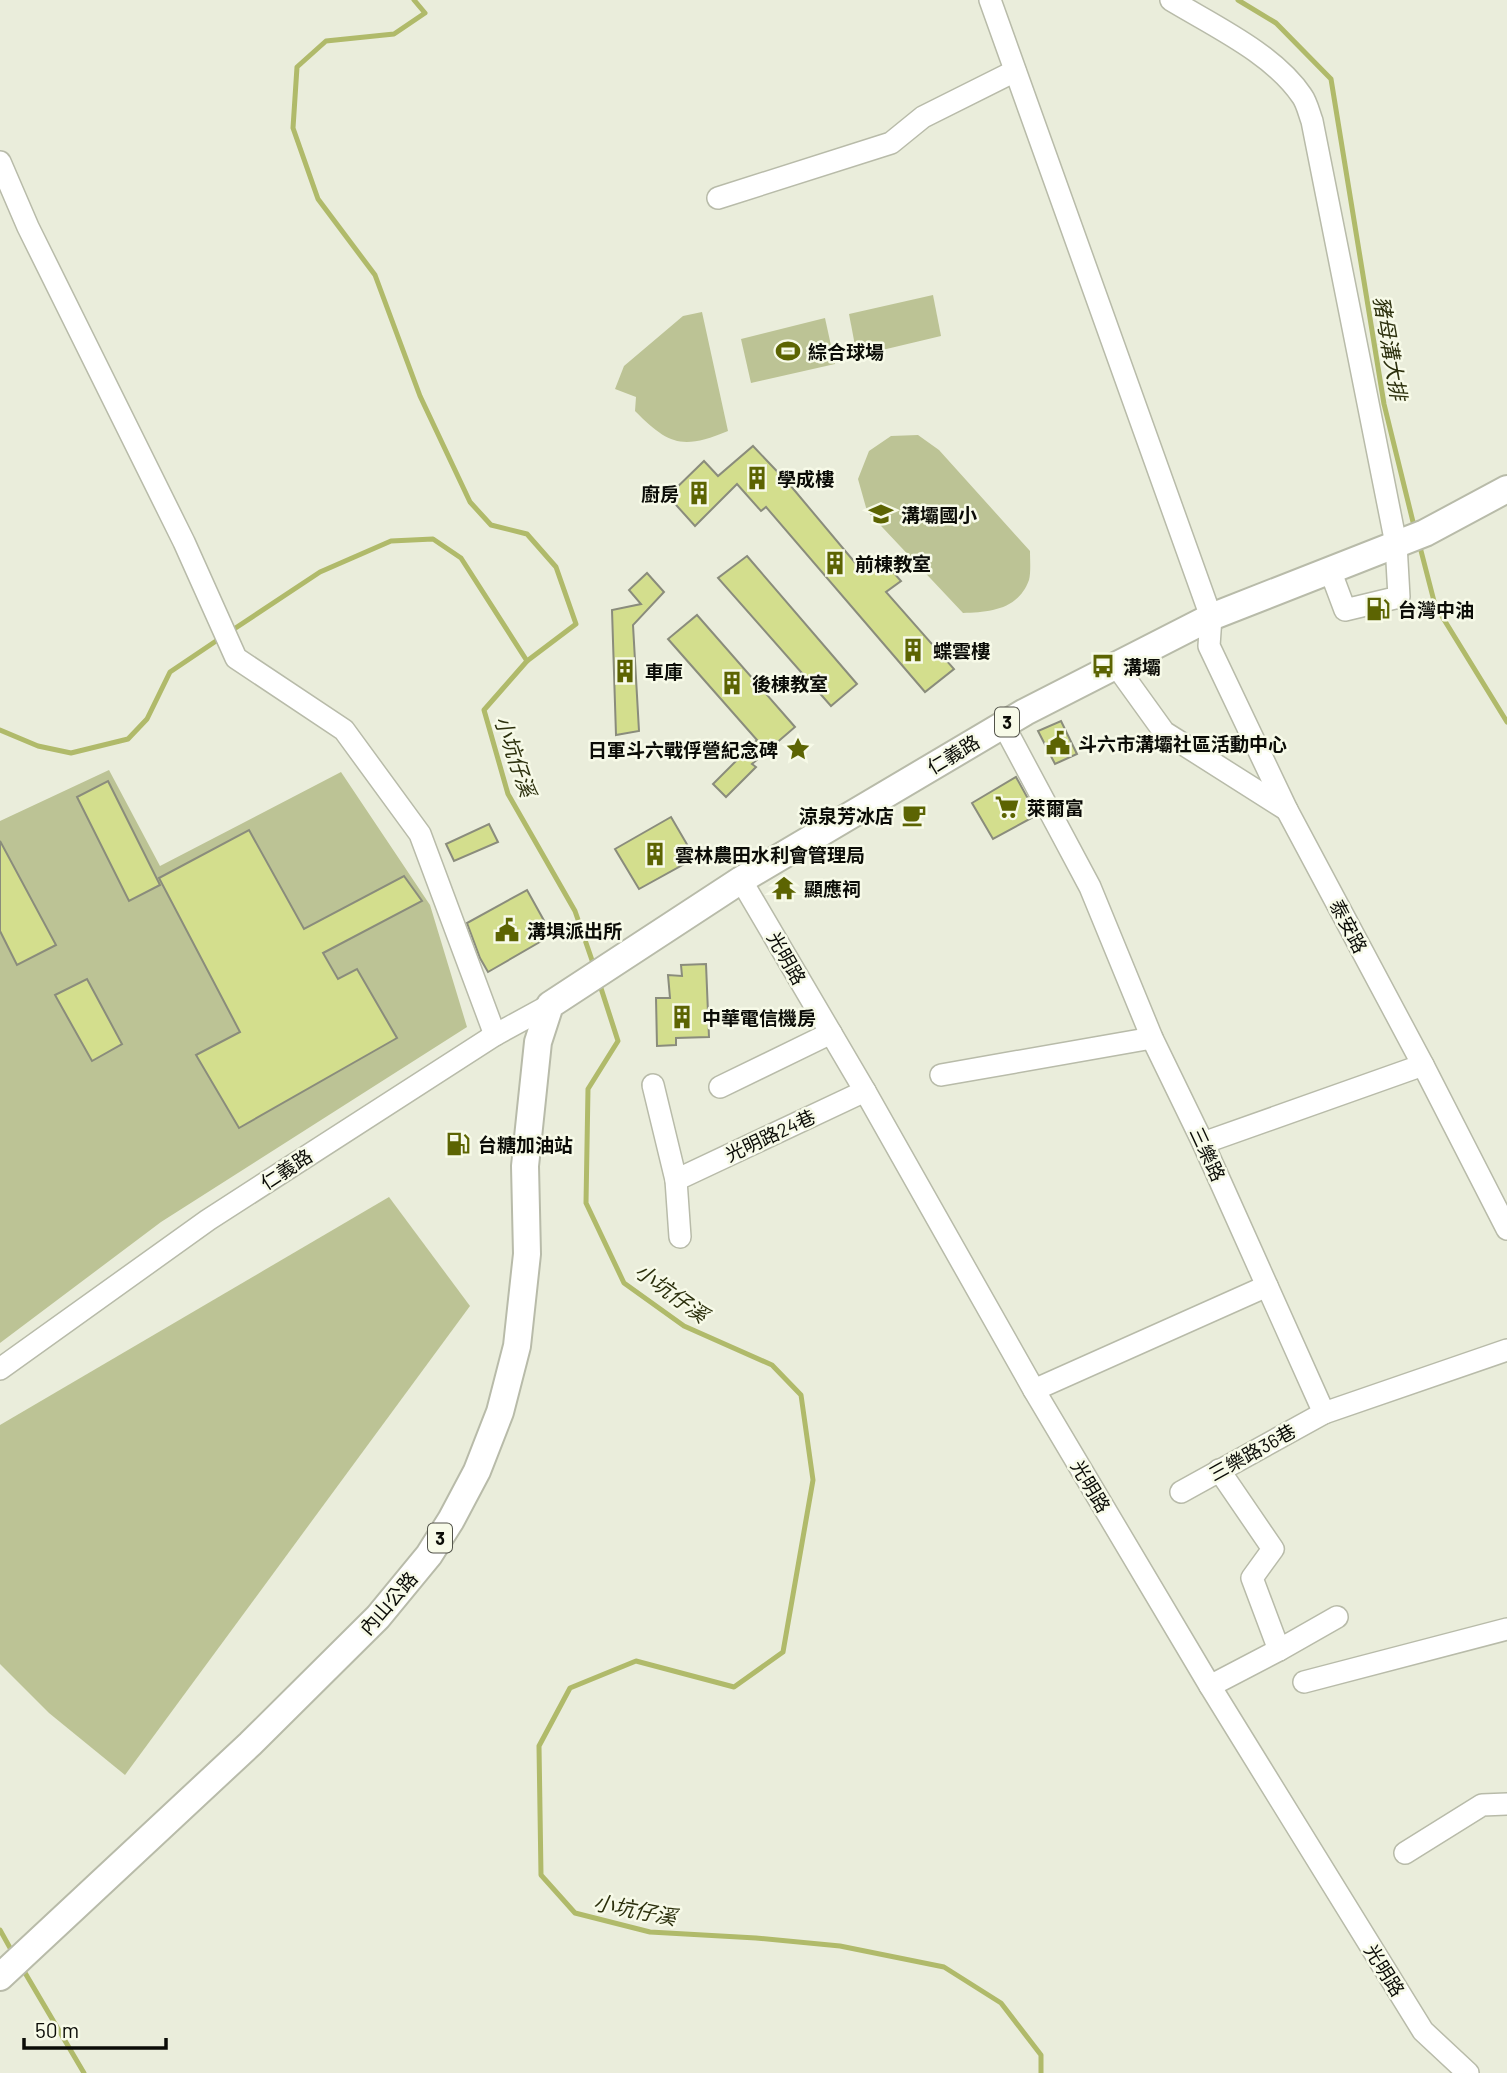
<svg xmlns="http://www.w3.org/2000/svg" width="1507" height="2073" font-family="Barlow,'Noto Sans TC',sans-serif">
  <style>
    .green { fill: #bcc395 }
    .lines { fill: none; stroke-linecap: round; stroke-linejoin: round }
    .stream { stroke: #b0ba6a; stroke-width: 5 }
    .building { fill: #d3de8d; stroke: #8a8c7c; stroke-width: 2 }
    .minor-casing { stroke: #b8bba9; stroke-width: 24 }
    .major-casing { stroke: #b8bba9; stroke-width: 30 }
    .minor { stroke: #fff; stroke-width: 21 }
    .major { stroke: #fff; stroke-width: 26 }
    .labels { text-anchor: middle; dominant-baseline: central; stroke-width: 5; stroke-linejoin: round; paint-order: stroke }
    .shield { fill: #f7fae8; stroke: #52534a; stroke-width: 2 }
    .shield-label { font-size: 18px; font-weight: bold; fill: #0b0c07 }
    .poi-label { font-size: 19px; font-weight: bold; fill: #0b0c07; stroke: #f7fae8; text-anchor: start }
    .street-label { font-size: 19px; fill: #0b0c07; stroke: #f7fae8 }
    .water-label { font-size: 21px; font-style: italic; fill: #2c300d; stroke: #f7fae8 }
  </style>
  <rect width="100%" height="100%" fill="#eaeddb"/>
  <g class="green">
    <polygon points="933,295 941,336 857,356 849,314"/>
    <path d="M702 312 728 431C682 450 669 445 635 411L636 397 615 389 624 366 683 316Z"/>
    <polygon points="825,318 835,364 751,383 741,339"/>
    <path d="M918 435 939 450 1030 551C1030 560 1031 572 1029 580 1018 610 990 612 963 613L867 511 858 479 869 451 891 436Z"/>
    <polygon points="109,770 160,866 341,772 430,905 467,1027 161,1222 0,1343 0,821"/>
    <polygon points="389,1197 470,1306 125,1775 49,1713 0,1664 0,1425"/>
  </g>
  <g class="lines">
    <g class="stream">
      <polyline points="414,0 425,13 394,34 326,41 297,67 293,128 318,199 375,275 420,396 470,502 491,525 527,534 556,567 576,624 527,661 484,710 508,794 575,911 594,966"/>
      <polyline points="1238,0 1276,23 1331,79 1384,404 1415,530"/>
      <polyline points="1419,543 1435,605 1507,722"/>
      <polyline points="231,631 320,572 391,541 433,539 461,558 527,661"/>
      <polyline points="0,730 38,746 71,753 128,739 147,719 170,672 222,637"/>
      <polyline points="599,982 618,1041 588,1089 586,1203 624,1283 684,1326 772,1365 801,1395 813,1480 783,1652 734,1687 636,1661 570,1688 539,1746 541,1875 575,1913 650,1932 756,1938 840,1946 944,1967 1001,2003 1041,2055 1041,2073"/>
      <polyline points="0,1930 14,1955"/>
      <polyline points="21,1966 84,2073"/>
    </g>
  </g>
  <g class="building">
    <polygon points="753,446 790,485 862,571 879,556 901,581 886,592 954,669 925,692 766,507 761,511 737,484 695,526 668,496 704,461 718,476"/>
    <polygon points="747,556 857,684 831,706 718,578"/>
    <polygon points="647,573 664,592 633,625 639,731 616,735 612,610 641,604 629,590"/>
    <polygon points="697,615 795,727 752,764 756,767 726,797 713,784 757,740 668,639"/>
    <polygon points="1061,721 1077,754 1055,764 1038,731"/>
    <polygon points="1016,777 1037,815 993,839 972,803"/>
    <polygon points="108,781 160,885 129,901 77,797"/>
    <polygon points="671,817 695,858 639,889 615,849"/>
    <polygon points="489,824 498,842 454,861 446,844"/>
    <polygon points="249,830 304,929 404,876 422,901 323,953 338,979 357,969 397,1038 239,1128 196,1055 240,1032 159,878"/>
    <polygon points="0,841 56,945 17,965 0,931"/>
    <polygon points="527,890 552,935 488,972 480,958 467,923"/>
    <polygon points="706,964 709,1037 676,1038 676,1045 657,1046 656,998 670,998 668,975 682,976 681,965"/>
    <polygon points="87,979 122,1044 92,1061 55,995"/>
  </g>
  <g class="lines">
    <g class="minor-casing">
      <g id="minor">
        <polyline points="990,0 1211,617 1209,646 1287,810 1423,1065 1507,1229"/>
        <path d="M1171 0C1214 26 1274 54 1302 96 1307 103 1309 113 1312 121L1396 544 1399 597 1345 610 1330 570"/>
        <polyline points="0,162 28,227 184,542 236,658 344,730 420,834 495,1035"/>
        <polyline points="718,198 891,143 923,117 1015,71"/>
        <polyline points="1115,664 1164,732 1287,810"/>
        <polyline points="1003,724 1090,887 1152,1038 1203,1143 1324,1413 1507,1350"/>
        <polyline points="741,880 865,1091 1034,1390 1210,1686 1423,2031 1468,2073"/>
        <polyline points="941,1075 1152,1038"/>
        <polyline points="653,1085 676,1180"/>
        <polyline points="720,1087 831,1033"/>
        <polyline points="1203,1143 1423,1065"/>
        <polyline points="680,1237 676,1180 865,1091"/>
        <polyline points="0,1369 208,1220 495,1035 550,1005"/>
        <polyline points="1034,1390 1267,1286"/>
        <polyline points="1219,1470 1273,1549 1252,1578 1279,1650 1337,1617"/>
        <polyline points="1181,1492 1324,1413"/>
        <polyline points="1304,1682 1507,1629"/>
        <polyline points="1210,1686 1279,1650"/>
        <polyline points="1405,1853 1482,1805 1507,1804"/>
      </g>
    </g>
    <g class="major-casing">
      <polyline id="major" points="0,1977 250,1744 378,1617 429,1555 451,1520 477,1471 500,1412 517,1346 527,1254 525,1166 538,1042 550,1005 741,880 1025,712 1211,617 1425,533 1507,489"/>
    </g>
    <use href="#minor" class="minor"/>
    <use href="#major" class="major"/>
  </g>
  <defs>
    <g id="stadium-bare" transform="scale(1.89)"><path d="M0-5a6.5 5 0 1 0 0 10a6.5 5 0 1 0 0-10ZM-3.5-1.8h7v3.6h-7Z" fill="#5c6402" stroke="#f7fae8" stroke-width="2.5" paint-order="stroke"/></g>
    <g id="building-bare" transform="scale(1.89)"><path d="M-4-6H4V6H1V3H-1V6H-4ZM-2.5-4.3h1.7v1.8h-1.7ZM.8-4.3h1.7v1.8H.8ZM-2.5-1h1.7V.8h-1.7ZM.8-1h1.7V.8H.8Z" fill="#5c6402" stroke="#f7fae8" stroke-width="2.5" paint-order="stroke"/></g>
    <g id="school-bare" transform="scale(1.89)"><path d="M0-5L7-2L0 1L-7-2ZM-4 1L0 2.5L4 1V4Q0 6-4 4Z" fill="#5c6402" stroke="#f7fae8" stroke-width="2.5" paint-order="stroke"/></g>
    <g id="fuel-bare" transform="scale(1.89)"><path d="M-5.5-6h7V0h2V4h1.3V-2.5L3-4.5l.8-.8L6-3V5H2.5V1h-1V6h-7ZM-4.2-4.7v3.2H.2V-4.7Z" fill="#5c6402" stroke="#f7fae8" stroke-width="2.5" paint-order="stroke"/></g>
    <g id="bus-bare" transform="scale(1.89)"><path d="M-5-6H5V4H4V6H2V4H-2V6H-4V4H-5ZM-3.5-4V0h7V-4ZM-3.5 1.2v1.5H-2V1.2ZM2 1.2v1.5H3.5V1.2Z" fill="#5c6402" stroke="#f7fae8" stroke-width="2.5" paint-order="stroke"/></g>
    <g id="civic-bare" transform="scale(1.89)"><path d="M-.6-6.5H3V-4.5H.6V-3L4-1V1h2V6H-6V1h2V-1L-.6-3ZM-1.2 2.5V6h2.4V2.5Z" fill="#5c6402" stroke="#f7fae8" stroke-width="2.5" paint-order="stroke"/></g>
    <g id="sight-bare" transform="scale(1.89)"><path d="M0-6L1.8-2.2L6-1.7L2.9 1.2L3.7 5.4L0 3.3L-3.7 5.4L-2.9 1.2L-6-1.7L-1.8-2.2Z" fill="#5c6402" stroke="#f7fae8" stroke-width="2.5" paint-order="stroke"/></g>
    <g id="supermarket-bare" transform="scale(1.89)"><path d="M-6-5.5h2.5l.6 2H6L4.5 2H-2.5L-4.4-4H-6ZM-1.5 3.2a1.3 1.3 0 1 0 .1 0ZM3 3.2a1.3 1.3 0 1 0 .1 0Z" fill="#5c6402" stroke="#f7fae8" stroke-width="2.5" paint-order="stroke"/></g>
    <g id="cafe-bare" transform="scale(1.89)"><path d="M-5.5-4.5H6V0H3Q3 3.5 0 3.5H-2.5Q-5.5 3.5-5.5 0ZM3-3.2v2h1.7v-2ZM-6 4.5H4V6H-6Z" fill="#5c6402" stroke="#f7fae8" stroke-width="2.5" paint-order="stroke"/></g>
    <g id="temple-bare" transform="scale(1.89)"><path d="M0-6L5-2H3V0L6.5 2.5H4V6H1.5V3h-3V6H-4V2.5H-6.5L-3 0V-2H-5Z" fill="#5c6402" stroke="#f7fae8" stroke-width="2.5" paint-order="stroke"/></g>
  </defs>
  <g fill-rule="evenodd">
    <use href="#stadium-bare" x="788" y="351"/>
    <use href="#building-bare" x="757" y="478"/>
    <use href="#building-bare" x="699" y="493"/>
    <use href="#school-bare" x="881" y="514"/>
    <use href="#building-bare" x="835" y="563"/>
    <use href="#fuel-bare" x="1378" y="609"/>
    <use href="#building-bare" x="913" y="650"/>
    <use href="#bus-bare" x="1103" y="666"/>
    <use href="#building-bare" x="625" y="671"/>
    <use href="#building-bare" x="732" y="683"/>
    <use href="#civic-bare" x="1058" y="743"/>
    <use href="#sight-bare" x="798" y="749"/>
    <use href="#supermarket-bare" x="1007" y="807"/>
    <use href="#cafe-bare" x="914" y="815"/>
    <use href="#building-bare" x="655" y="854"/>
    <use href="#temple-bare" x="784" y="888"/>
    <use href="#civic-bare" x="507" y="930"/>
    <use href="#building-bare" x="682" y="1017"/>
    <use href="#fuel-bare" x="458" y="1144"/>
  </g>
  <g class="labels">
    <g class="shield">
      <rect x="995" y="707.5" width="24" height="29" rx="5"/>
      <rect x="428" y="1523.5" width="24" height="29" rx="5"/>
    </g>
    <g class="shield-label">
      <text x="1007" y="722">3</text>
      <text x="440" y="1538">3</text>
    </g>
    <g class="poi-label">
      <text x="808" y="351">綜合球場</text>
      <text x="777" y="478">學成樓</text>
      <text x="679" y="493" text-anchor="end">廚房</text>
      <text x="901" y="514">溝壩國小</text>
      <text x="855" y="563">前棟教室</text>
      <text x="1398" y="609">台灣中油</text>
      <text x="933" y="650">蝶雲樓</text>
      <text x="1123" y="666">溝壩</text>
      <text x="645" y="671">車庫</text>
      <text x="752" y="683">後棟教室</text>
      <text x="1078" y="743">斗六市溝壩社區活動中心</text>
      <text x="778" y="749" text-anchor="end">日軍斗六戰俘營紀念碑</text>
      <text x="1027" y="807">萊爾富</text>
      <text x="894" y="815" text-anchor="end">涼泉芳冰店</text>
      <text x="675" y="854">雲林農田水利會管理局</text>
      <text x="804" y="888">顯應祠</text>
      <text x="527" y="930">溝埧派出所</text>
      <text x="702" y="1017">中華電信機房</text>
      <text x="478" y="1144">台糖加油站</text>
    </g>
    <g class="street-label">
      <text transform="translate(953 754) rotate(-31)">仁義路</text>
      <text transform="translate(1349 926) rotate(62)">泰安路</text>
      <text transform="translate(787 958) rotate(60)">光明路</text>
      <text transform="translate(770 1135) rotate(-25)">光明路24巷</text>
      <text transform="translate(1208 1154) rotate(65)">三樂路</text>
      <text transform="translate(286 1169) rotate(-33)">仁義路</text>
      <text transform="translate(1252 1452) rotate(-29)">三樂路36巷</text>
      <text transform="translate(1091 1486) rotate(59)">光明路</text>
      <text transform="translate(388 1603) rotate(-49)">內山公路</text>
      <text transform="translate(1385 1970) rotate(58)">光明路</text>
    </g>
    <g class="water-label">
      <text transform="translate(1391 348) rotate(80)">豬母溝大排</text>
      <text transform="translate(516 756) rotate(71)">小坑仔溪</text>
      <text transform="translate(672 1292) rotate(36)">小坑仔溪</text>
      <text transform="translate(635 1909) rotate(11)">小坑仔溪</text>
    </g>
  </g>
  <path d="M24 2038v10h142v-10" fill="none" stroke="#0b0c07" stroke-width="3.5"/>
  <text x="35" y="2038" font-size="21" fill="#0b0c07" stroke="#f7fae8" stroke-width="5" paint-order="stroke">50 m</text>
</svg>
